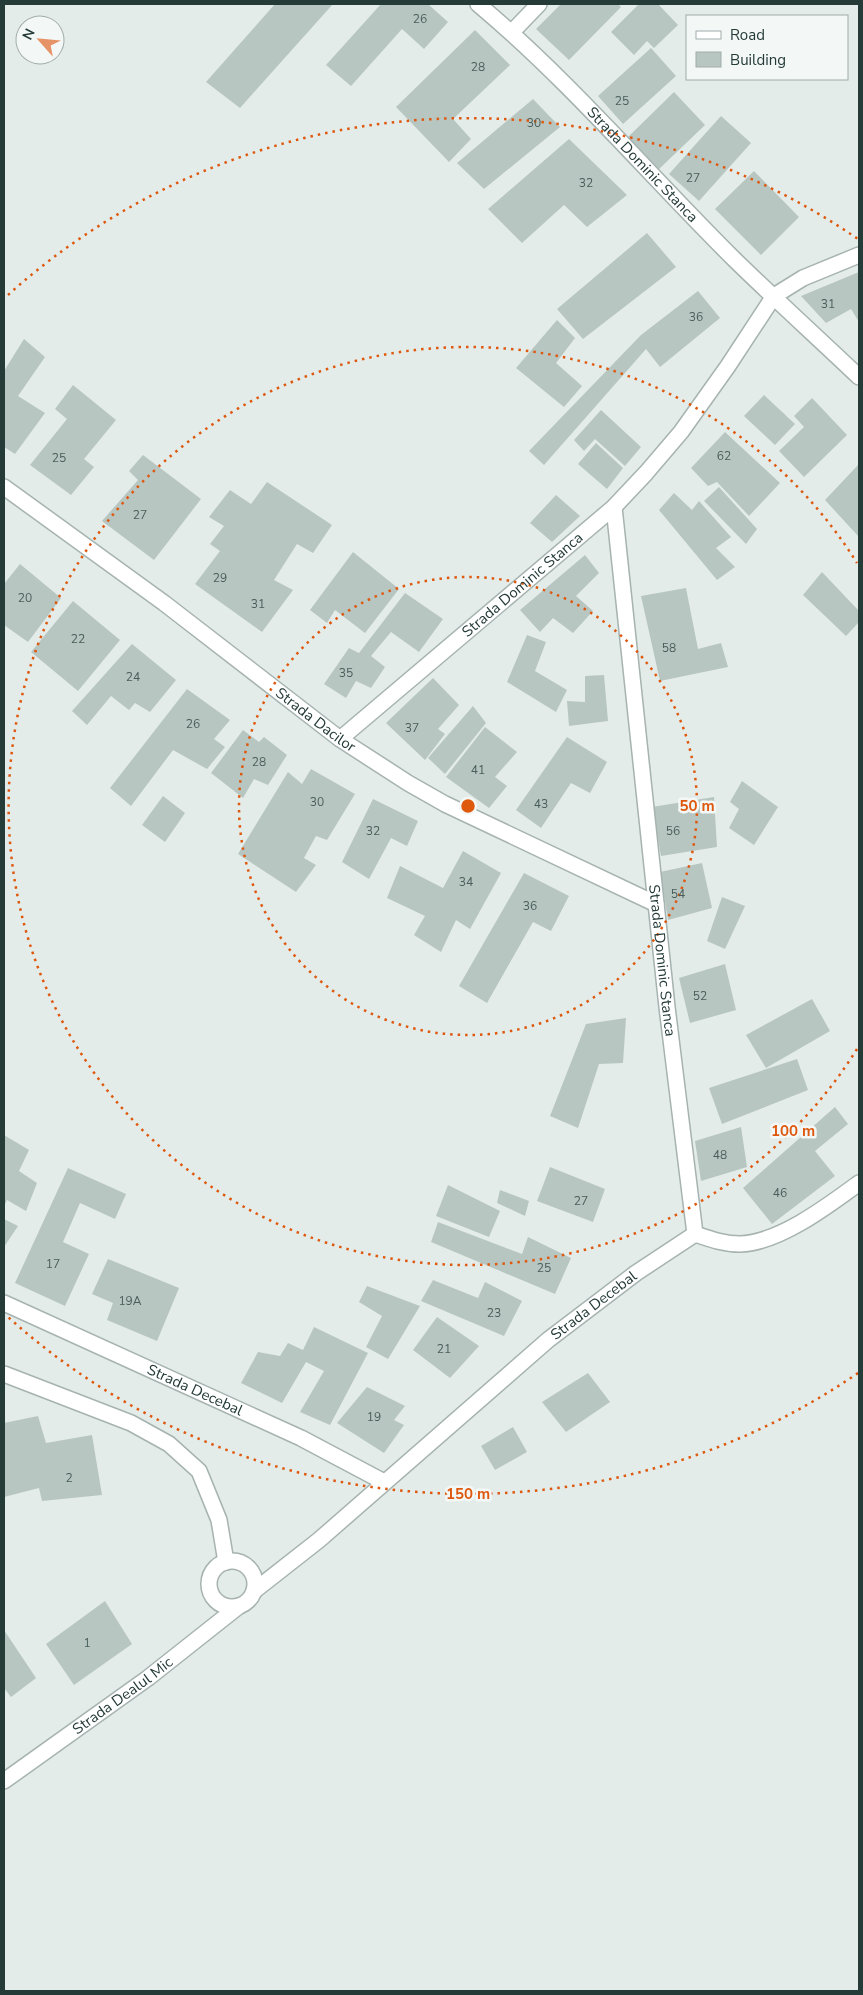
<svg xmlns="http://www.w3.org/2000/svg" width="863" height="1995" font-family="'Nunito Sans',sans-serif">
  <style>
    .building { fill: #b8c6c2 }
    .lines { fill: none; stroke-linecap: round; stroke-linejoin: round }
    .minor-casing { stroke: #a6b3b0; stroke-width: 18 }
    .minor { stroke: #fff; stroke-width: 15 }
    .ring { fill: none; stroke: #de580e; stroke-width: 2.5; stroke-dasharray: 2.5 5 }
    .labels { text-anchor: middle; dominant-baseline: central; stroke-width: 5; stroke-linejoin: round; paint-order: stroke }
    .number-label { font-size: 12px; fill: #495e5a }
    .street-label { font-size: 15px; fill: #243b38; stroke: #f3f8f6 }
    .centre { fill: #de580e; stroke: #f3f8f6; stroke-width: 2.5 }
    .ring-label { font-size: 15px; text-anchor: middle; font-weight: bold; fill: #de580e; stroke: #f3f8f6; stroke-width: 5; stroke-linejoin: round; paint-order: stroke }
  </style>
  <rect width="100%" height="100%" fill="#e3ece9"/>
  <g class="building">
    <polygon points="275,4 333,4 240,108 206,82"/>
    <polygon points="381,4 428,4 448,22 424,49 402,29 351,86 326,65"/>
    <polygon points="561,4 618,4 621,7 569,60 536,29"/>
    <polygon points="639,4 658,4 678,25 654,48 647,41 634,55 611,32"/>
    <polygon points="475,30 510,65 453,119 471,139 449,162 396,107"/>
    <polygon points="651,48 676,76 623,124 598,96"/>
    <polygon points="674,92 705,125 658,170 627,138"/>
    <polygon points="533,99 560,127 484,189 457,163"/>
    <polygon points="721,116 751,143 699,201 669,174"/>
    <polygon points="569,139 627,195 587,227 564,205 522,243 488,209"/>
    <polygon points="754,171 799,217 761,255 715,209"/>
    <polygon points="647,233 676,267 583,339 557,309"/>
    <polygon points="859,272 859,322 851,309 826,323 801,296"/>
    <polygon points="698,291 720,318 660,367 646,349 544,465 529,451 641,335"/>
    <polygon points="557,320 575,338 556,363 582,386 564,407 516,368"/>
    <polygon points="24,339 45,357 18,396 45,413 15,454 4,447 4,371"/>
    <polygon points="73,385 116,420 84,459 94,467 71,495 30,465 67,419 55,409"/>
    <polygon points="764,395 795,424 775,445 744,416"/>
    <polygon points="812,398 847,435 804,477 779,451 804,427 794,416"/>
    <polygon points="601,410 641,447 625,466 595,439 584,451 574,440"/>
    <polygon points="725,432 780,483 749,516 717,482 708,486 691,468"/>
    <polygon points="596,443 623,468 607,489 578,464"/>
    <polygon points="143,455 201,499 154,560 102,521 138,480 129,471"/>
    <polygon points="859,464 859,537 825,500"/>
    <polygon points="267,482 332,525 313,553 297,544 274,580 293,590 262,632 195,584 220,551 210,544 224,526 209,517 230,490 251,504"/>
    <polygon points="719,487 757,529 746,544 704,501"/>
    <polygon points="674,493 692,510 699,501 731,537 716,548 735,567 717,580 659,510"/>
    <polygon points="556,495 580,516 552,542 530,523"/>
    <polygon points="353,552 399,589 365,633 335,610 327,623 310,610"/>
    <polygon points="585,555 599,573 576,596 593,611 573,633 553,618 540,632 520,610"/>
    <polygon points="20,564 61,598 28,642 4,625 4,584"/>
    <polygon points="822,572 859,611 859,622 846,636 803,595"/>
    <polygon points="686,588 698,649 721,643 728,667 660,681 641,596"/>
    <polygon points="405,593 443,619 419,652 391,632 371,656 385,667 371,688 356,681 346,698 324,684 349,648 359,653"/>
    <polygon points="73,601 120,640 78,691 31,652"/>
    <polygon points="527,635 546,642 535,671 567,690 556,712 507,682"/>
    <polygon points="132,644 176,680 150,712 135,703 129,710 111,696 87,725 72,711"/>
    <polygon points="604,675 608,721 569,726 567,701 585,702 585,676"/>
    <polygon points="433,678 459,705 438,729 445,734 425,760 386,723"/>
    <polygon points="187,689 230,720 214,739 225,747 207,769 173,750 131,806 110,788"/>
    <polygon points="473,706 486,723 445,774 428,758"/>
    <polygon points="485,727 517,752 495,777 507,786 489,808 446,777"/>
    <polygon points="243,730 259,742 264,737 287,755 268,785 254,779 243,798 211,773"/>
    <polygon points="567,737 607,762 590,793 571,783 541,828 516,810"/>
    <polygon points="311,769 355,794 327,840 316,836 304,858 316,865 296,892 238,854 288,772 302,784"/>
    <polygon points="742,781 778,807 754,845 729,828 739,809 730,802"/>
    <polygon points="163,796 185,813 165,842 142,825"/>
    <polygon points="714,797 717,847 661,856 652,807"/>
    <polygon points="373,799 418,821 407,846 391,838 369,879 342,862"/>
    <polygon points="463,851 501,873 470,929 456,920 441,952 414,935 425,916 387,898 400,866 443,888"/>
    <polygon points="702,863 712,908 668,920 660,872"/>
    <polygon points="524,873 569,896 551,931 533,922 487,1003 459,986"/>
    <polygon points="722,897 745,906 725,949 707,941"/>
    <polygon points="725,964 736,1010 690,1023 679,978"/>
    <polygon points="812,999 830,1031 766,1068 746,1035"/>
    <polygon points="626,1018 623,1063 599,1064 578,1128 550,1116 586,1024"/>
    <polygon points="797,1059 808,1090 722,1124 709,1088"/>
    <polygon points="835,1107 848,1124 815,1151 835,1176 772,1224 743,1188"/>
    <polygon points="741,1127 747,1167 701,1181 695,1141"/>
    <polygon points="4,1135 29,1150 19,1171 37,1183 26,1211 7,1200 4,1206"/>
    <polygon points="550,1167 605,1189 593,1222 537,1201"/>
    <polygon points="68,1168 126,1194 115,1219 80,1203 63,1242 89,1254 65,1306 15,1283"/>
    <polygon points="448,1185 500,1211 489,1237 436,1216"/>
    <polygon points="500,1190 529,1201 525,1216 497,1203"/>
    <polygon points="4,1219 18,1226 4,1247"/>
    <polygon points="438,1222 522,1254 528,1237 571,1258 555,1294 431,1242"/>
    <polygon points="108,1259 179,1288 157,1341 107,1320 113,1303 92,1294"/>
    <polygon points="433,1280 478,1298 485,1282 522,1301 504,1336 421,1301"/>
    <polygon points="367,1286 420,1306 388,1359 366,1347 382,1316 359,1302"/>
    <polygon points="437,1317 479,1346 450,1378 413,1350"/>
    <polygon points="314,1327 368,1353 330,1425 300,1412 324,1371 306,1362 282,1403 241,1383 258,1352 280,1356 288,1343 303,1350"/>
    <polygon points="588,1373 610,1402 566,1432 542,1402"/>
    <polygon points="367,1387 405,1406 394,1420 404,1425 384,1453 337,1423"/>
    <polygon points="38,1416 46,1443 92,1435 102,1495 42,1501 39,1488 4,1497 4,1423"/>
    <polygon points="513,1427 527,1452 495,1470 481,1446"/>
    <polygon points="105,1601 132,1644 74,1685 46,1644"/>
    <polygon points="4,1630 36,1678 11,1697 4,1688"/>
  </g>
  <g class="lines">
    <g class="minor-casing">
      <g id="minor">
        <path id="s1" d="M478 4C571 82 649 175 735 260 776 300 818 338 859 377"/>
        <polyline points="512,32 539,4"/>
        <path id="s2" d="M4 487 164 603 340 739 408 783 445 804 656 904"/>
        <path id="s3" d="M614 507 667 1007 695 1234"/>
        <path id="s4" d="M340 739 614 507 646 473 681 432 728 366 774 296 803 278 859 255"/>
        <path d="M695 1234C710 1239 724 1244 740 1244 779 1243 829 1205 859 1183"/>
        <path id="s5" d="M4 1303 301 1438 384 1482"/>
        <polyline points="4,1374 131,1423 169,1444 199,1471 219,1520 226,1562"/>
        <circle cx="232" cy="1584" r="23"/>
        <path id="s6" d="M254 1591 319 1540 548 1340 636 1273 695 1234"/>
        <path id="s7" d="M4 1781 148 1678 239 1606"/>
      </g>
    </g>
    <use href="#minor" class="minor"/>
  </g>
  <g class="ring">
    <circle cx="468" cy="806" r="229"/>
    <path d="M857 1049A459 459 0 1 1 857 563"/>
    <path d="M858 1373A688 688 0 0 1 8 1317M8 295A688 688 0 0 1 858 239"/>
  </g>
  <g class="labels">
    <g class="number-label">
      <text x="420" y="19">26</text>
      <text x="478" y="67">28</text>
      <text x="622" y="101">25</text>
      <text x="534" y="123">30</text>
      <text x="693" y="178">27</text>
      <text x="586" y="183">32</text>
      <text x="828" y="304">31</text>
      <text x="696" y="317">36</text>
      <text x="724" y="456">62</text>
      <text x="59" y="458">25</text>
      <text x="140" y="515">27</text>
      <text x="220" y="578">29</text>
      <text x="25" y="598">20</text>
      <text x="258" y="604">31</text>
      <text x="78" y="639">22</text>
      <text x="669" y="648">58</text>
      <text x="346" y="673">35</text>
      <text x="133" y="677">24</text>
      <text x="193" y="724">26</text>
      <text x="412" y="728">37</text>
      <text x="259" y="762">28</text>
      <text x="478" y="770">41</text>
      <text x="317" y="802">30</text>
      <text x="541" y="804">43</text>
      <text x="373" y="831">32</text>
      <text x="673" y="831">56</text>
      <text x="466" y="882">34</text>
      <text x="678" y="894">54</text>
      <text x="530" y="906">36</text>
      <text x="700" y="996">52</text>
      <text x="720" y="1155">48</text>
      <text x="780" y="1193">46</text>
      <text x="581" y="1201">27</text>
      <text x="53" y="1264">17</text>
      <text x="544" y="1268">25</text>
      <text x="130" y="1301">19A</text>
      <text x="494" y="1313">23</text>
      <text x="444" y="1349">21</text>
      <text x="374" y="1417">19</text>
      <text x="69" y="1478">2</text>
      <text x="87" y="1643">1</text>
    </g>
    <g class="street-label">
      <text stroke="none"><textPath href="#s1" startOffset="230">Strada Dominic Stanca</textPath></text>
      <text stroke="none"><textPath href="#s4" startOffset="239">Strada Dominic Stanca</textPath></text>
      <text stroke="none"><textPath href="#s2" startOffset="389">Strada Dacilor</textPath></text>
      <text stroke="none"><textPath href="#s3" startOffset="456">Strada Dominic Stanca</textPath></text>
      <text stroke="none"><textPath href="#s6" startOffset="444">Strada Decebal</textPath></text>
      <text stroke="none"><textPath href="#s5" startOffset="210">Strada Decebal</textPath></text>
      <text stroke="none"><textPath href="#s7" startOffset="146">Strada Dealul Mic</textPath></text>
    </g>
  </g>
  <circle cx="468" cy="806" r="8" class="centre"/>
  <g class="ring-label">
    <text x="697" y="811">50 m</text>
    <text x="793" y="1136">100 m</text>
    <text x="468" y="1499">150 m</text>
  </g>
  <rect width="863" height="1995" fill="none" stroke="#243b38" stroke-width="10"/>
  <rect x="686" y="15" width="162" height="65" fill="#f3f8f6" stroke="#a0acaa"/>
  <rect x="696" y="31" width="25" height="8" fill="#ffffff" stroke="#a0acaa"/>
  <text x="730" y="40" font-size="15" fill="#243b38">Road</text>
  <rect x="696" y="52" width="25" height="15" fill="#b8c6c2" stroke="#a0acaa"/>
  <text x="730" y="65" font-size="15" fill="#243b38">Building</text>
  <g transform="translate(40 40) rotate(297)"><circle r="24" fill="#f3f8f6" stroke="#a0acaa"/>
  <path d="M0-4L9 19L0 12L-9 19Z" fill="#e69367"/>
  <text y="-8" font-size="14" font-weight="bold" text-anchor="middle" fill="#243b38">N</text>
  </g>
</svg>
